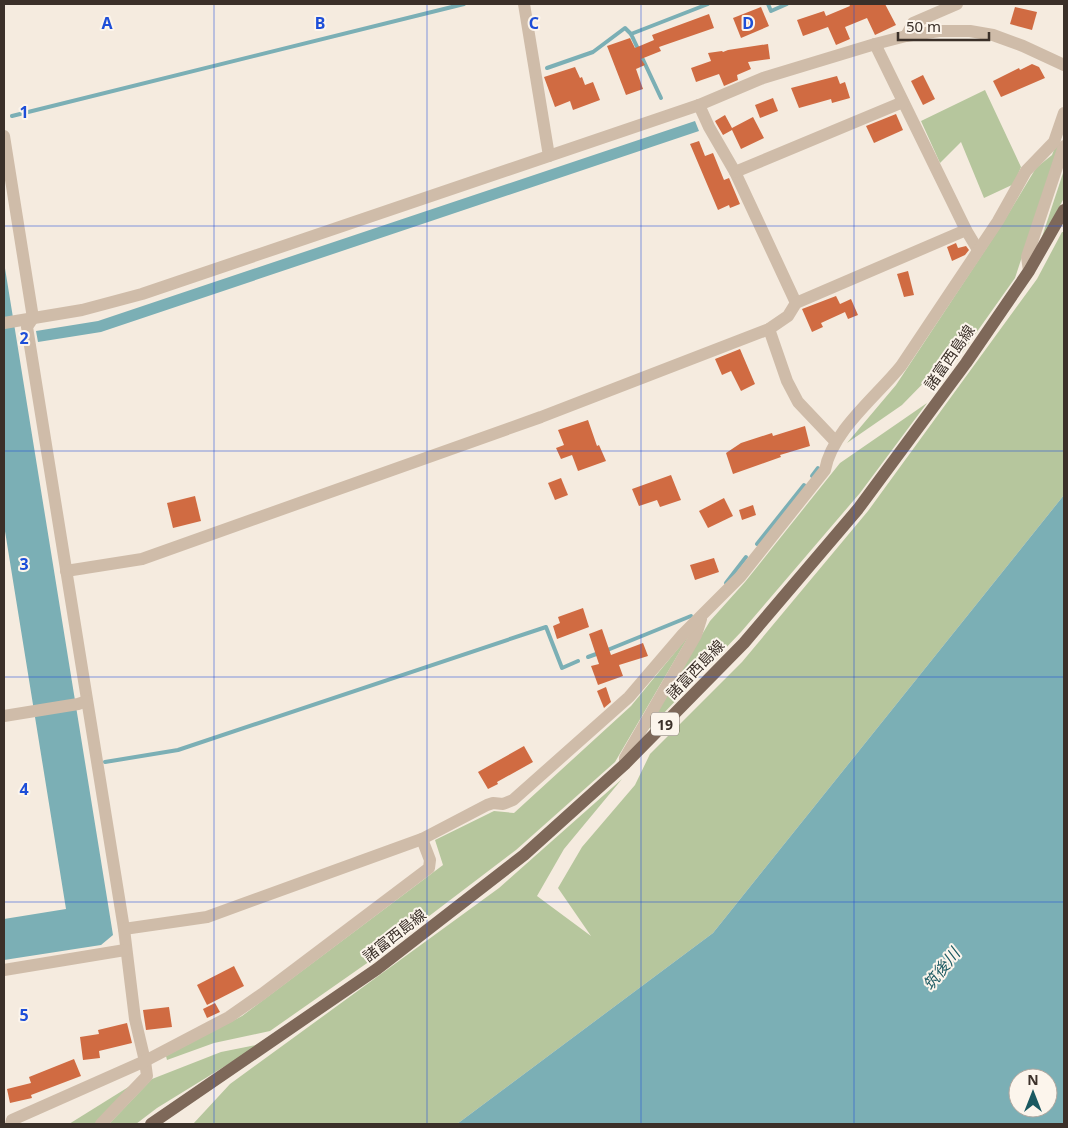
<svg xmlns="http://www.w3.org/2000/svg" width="1068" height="1128" font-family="'Noto Sans','Noto Sans JP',sans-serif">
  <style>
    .green { fill: #b6c69d }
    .water { fill: #7bafb5; fill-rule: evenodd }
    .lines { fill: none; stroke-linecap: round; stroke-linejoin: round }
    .stream { stroke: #7bafb5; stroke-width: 4 }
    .building { fill: #d06b42 }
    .minor { stroke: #cfbca9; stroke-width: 12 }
    .major { stroke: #7e6859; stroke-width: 12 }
    .grid { fill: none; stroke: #1d4ed8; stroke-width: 1; stroke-opacity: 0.55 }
    .labels { text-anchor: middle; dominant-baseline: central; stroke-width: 4; stroke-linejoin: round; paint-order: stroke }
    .shield { fill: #fcf5ec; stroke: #756b64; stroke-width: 1 }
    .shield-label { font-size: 14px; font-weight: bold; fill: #3b3029 }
    .street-label { font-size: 15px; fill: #3b3029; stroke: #fcf5ec }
    .water-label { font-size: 16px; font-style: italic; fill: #1b5961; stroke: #fcf5ec }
    .grid-label { font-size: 16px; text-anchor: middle; font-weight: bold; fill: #1d4ed8; stroke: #fcf5ec; stroke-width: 4; stroke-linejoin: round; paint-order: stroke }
  </style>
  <rect width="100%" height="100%" fill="#f5ebdf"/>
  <g class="green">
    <polygon points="985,90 1021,167 1014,184 984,198 961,142 940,163 921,121"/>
    <polygon points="1064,124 1064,129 1015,278 957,360 943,363 902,405 847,443 896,385 1001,226 1036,168 1052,155"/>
    <polygon points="1064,170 1064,198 1040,243"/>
    <polygon points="1062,232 1064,232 1064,495 713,933 457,1124 193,1124 230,1084 499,888 622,779 564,849 537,896 591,936 558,888 582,847 635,785 650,754 742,662 868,511 1037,279"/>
    <polygon points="927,403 860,493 741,632 642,736 710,621 745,582 840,463"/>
    <polygon points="690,634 615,762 516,850 370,961 270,1031 214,1043 167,1060 166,1056 242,1016 443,865 435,840 494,811 514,813 631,706"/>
    <polygon points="261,1044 157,1108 136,1124 109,1124 152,1079 221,1052"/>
    <polygon points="130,1086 95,1124 69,1124"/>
  </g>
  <g class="water">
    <polygon points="695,121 699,131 101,332 38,342 36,331 98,321"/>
    <polygon points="4,262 113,935 101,945 4,960 4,919 66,909 4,525"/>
    <path d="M1064 495V1124H457L713 933ZM1018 1078H1048V1108H1018Z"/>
  </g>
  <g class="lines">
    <g class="stream">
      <polyline points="768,4 771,11 787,4"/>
      <polyline points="547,68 593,52 625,28 631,34"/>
      <polyline points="661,98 631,34 708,4"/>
      <polyline points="12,116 464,4"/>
      <polyline points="812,476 818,468"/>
      <polyline points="757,544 804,485"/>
      <polyline points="726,583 746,557"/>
      <polyline points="605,651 691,616"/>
      <polyline points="588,657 599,653"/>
      <polyline points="105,762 178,750 546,627 562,668 578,661"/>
    </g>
  </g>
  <g class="building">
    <polygon points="849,4 885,4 896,25 875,35 867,18 845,27 850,39 836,45 828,27 803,36 797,20 824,11 826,16 850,6"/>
    <polygon points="761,7 769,26 741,38 733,18"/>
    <polygon points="1015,7 1037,12 1032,30 1010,24"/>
    <polygon points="709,14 714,28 659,47 661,51 641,59 645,65 636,69 643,89 626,95 607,46 630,38 635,48 654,40 652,35"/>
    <polygon points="768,44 770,59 748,62 751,69 737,75 738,80 724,86 719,74 696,82 691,68 711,61 708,53 722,51 723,52 728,50"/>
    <polygon points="1032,64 1039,67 1045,78 1001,97 993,81 1019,68 1020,70"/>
    <polygon points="575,67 580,78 582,77 585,85 593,82 600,100 573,110 570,101 555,107 544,77"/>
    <polygon points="923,75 935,99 923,105 911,81"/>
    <polygon points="837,76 840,84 845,82 850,98 832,103 831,99 799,108 791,88"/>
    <polygon points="773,98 778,111 760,118 755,105"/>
    <polygon points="896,114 903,130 874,143 866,126"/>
    <polygon points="725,115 732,128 753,117 764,138 741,149 732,130 723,135 716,123 715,121"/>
    <polygon points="699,141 705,156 713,153 724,180 729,178 740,204 730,208 729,205 718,210 690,144"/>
    <polygon points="956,243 958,248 966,246 969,250 965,255 952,261 947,247"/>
    <polygon points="908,271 914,295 904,297 897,274"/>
    <polygon points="836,296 840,304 851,299 858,315 848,319 845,312 821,323 823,327 812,332 802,309"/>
    <polygon points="740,349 755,384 741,391 731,371 722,375 715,359"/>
    <polygon points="588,420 597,446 599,445 606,461 578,471 572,455 561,459 556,448 564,445 558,430"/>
    <polygon points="805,426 810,446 780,455 781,457 733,474 726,453 741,443 772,433 773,436"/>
    <polygon points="671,475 681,500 660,507 657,500 639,506 632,489"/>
    <polygon points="561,478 568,495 555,500 548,483"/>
    <polygon points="195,496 201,521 173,528 167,503"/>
    <polygon points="724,498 733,516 708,528 699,511"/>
    <polygon points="753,505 756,515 742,520 739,510"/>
    <polygon points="714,558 719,572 695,580 690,565"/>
    <polygon points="583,608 589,627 557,639 553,626 560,623 558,617"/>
    <polygon points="602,629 611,655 643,643 648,656 619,665 623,676 598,685 591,666 599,664 589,634"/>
    <polygon points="606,687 611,702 604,708 597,691"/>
    <polygon points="524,746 533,762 497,782 498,784 488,789 478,772"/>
    <polygon points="234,966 244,986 207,1005 197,985"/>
    <polygon points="215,1003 220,1012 207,1018 203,1009"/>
    <polygon points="169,1007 172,1027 146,1030 143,1010"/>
    <polygon points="127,1023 132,1043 99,1051 100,1058 83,1060 80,1037 99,1034 98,1030"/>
    <polygon points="74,1059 81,1076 31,1095 32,1098 10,1103 7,1089 31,1083 29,1077"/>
  </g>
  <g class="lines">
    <g class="minor">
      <polyline points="524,4 549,156"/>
      <polyline points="906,36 913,23 957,4"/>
      <polyline points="875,44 966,230 978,250"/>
      <polyline points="699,105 709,127 735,172 796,303"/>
      <polyline points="4,136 33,318 27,327 124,929 135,1019 145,1061 147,1076 101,1124"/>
      <polyline points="735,172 903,102"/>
      <polyline points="1029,271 1027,257 1064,146"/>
      <polyline points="4,323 82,310 142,294 699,105 763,78 875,44 906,36 939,31 970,31 993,35 1023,46 1064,65"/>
      <polyline points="769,329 787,381 798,402 835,441"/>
      <polyline points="66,571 142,559 541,417 769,329 788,316 796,303 966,230"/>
      <polyline points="4,716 78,704 87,701"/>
      <polyline points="625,764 625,758 696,635 701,619"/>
      <path d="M124 929 207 917 422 839 487 805 493 803 503 804 513 800 629 697 683 634 740 577 825 470C832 431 876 397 901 366L998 221 1026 171 1054 142 1064 113"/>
      <polyline points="4,970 125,950"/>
      <polyline points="11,1124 12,1120 145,1061 229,1017 262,994 429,868 430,860 422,839"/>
    </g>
    <polyline class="major" points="151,1124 377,969 524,855 625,764 744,643 858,509 966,363 1029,271 1064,210"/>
  </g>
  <path class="grid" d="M214 4V1124M427 4V1124M641 4V1124M854 4V1124M4 226H1064M4 451H1064M4 677H1064M4 902H1064"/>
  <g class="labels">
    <rect class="shield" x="651" y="712.5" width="28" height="23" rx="4"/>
    <g class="shield-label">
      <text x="665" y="724">19</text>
    </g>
    <g class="street-label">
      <text transform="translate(949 357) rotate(-55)">諸富西島線</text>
      <text transform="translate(695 669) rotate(-46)">諸富西島線</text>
      <text transform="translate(394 935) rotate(-38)">諸富西島線</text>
    </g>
    <g class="water-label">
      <text transform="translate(941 969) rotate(-52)">筑後川</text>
    </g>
  </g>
  <g class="grid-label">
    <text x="107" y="29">A</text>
    <text x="320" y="29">B</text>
    <text x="534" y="29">C</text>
    <text x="748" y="29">D</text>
    <text x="24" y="118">1</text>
    <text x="24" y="344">2</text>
    <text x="24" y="570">3</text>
    <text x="24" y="795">4</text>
    <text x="24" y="1021">5</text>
  </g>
  <rect width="1068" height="1128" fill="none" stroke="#3b3029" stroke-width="10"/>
  <g transform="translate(1033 1093)"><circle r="24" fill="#fcf5ec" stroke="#afa69e"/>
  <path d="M0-4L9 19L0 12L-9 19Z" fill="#1b5961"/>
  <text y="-8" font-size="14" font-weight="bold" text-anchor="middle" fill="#3b3029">N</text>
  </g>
  <path d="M898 32v8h91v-8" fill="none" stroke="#3b3029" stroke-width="2.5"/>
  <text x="906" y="32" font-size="15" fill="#3b3029" stroke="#fcf5ec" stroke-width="4" paint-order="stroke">50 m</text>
</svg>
